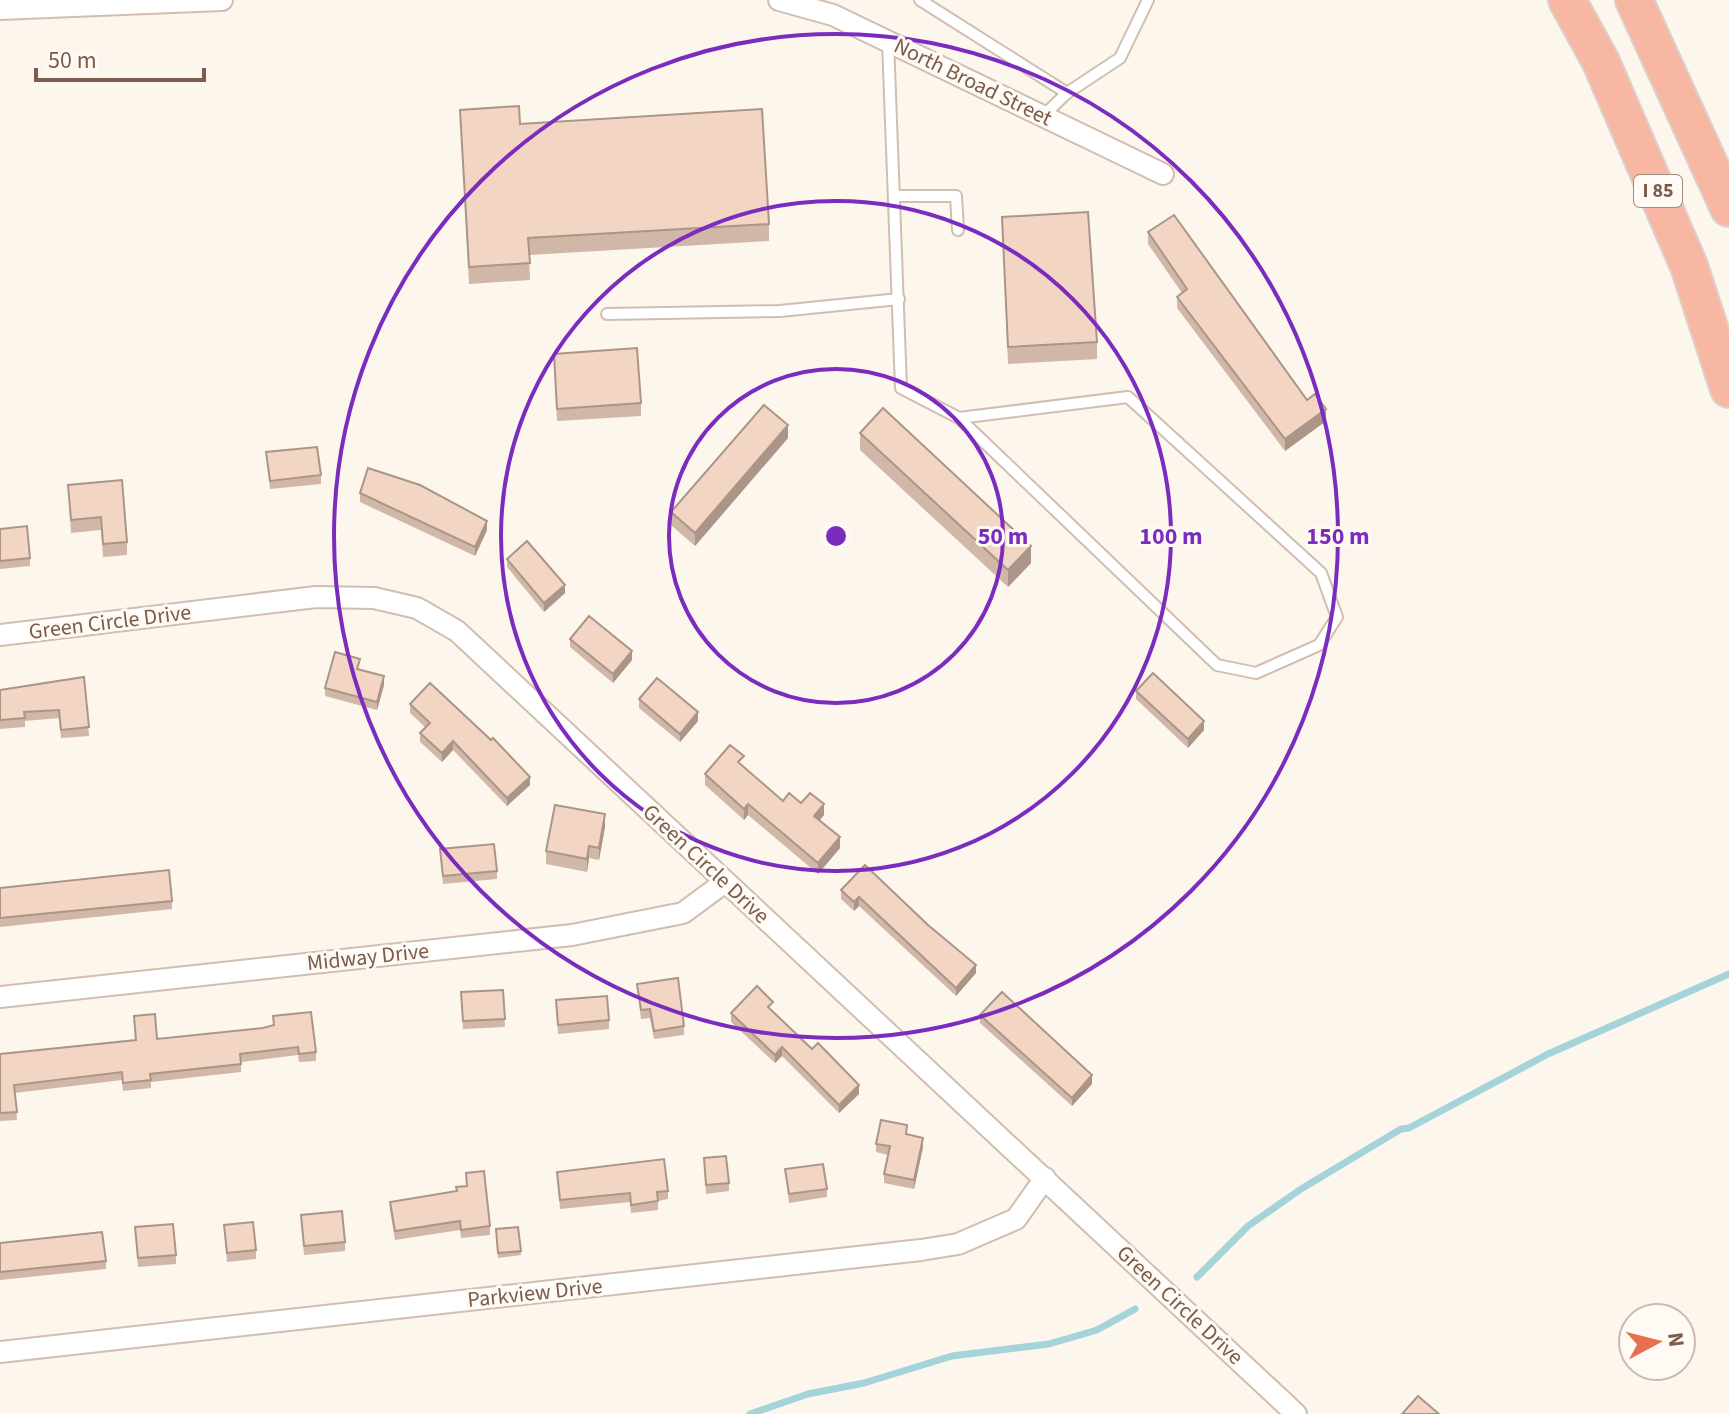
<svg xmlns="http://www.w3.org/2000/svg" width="1729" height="1414" font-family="'Source Sans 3',sans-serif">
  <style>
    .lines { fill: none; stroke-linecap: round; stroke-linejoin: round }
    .stream { stroke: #a5d3da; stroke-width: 7 }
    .lane-casing { stroke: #d1beb0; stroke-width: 14 }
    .street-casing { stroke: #d1beb0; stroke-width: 24 }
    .highway-casing { stroke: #dad1cd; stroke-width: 40 }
    .lane { stroke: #fff; stroke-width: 10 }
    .street { stroke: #fff; stroke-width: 20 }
    .highway { stroke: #f7b7a3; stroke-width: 36 }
    .wall { fill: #d1b7a8 }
    .shaded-wall { fill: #aa9588 }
    .building { fill: #f3d5c3; stroke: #aa9588; stroke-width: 2 }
    .ring { fill: none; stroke: #7b2cbf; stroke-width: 4 }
    .labels { text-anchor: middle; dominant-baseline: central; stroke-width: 6; stroke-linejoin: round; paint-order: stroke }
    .shield { fill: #fffaf3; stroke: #a28b7f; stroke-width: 2 }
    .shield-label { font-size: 20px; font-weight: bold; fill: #7a5c4d }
    .street-label { font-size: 22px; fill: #7a5c4d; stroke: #fffaf3 }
    .centre { fill: #7b2cbf; stroke: #fffaf3; stroke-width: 4 }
    .ring-label { font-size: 24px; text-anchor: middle; font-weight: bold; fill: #7b2cbf; stroke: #fffaf3; stroke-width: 6; stroke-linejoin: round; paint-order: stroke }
  </style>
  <rect width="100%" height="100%" fill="#fdf6ec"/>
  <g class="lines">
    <g class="stream">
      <polyline points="1197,1277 1248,1226 1301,1189 1401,1129 1409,1128 1548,1054 1729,974"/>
      <polyline points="750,1414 808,1394 864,1383 952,1356 1049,1344 1097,1330 1135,1309"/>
    </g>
    <g class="lane-casing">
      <g id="lane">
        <polyline points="920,0 1067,93"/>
        <polyline points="888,41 901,388 959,418 1217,665 1256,673 1319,645 1337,617 1321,573 1128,397 959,418"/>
        <polyline points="1043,116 1067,93 1120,58 1148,0"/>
        <polyline points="894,196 956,196 958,230"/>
        <polyline points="607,314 780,311 899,299"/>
      </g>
    </g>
    <g class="street-casing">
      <g id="street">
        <polyline points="779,0 833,15 1163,174"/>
        <polyline points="0,9 222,0"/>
        <polyline points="0,635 316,597 374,598 417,608 457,631 1296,1414"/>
        <polyline points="0,997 572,935 683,913 725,882"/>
        <polyline points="0,1352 921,1250 958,1244 1016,1219 1045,1178"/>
      </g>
    </g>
    <g class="highway-casing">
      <g id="highway">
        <polyline points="1567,0 1601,62 1689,266 1729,389"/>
        <polyline points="1634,0 1729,208"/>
      </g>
    </g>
    <use href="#lane" class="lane"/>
    <use href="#street" class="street"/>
    <use href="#highway" class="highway"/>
  </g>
  <g class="wall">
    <polygon points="460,110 520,124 769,224 769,241 529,255 530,280 469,284"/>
    <polygon points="1002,217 1097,342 1097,359 1008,364"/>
    <polygon points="1148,232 1307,400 1326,421 1285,451 1177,308 1177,297 1182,293 1148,244"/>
    <polygon points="554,354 641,403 641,416 557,421"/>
    <polygon points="860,433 1031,563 1008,587 860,450"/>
    <polygon points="788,438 695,546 671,525 671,512"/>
    <polygon points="266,452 321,475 321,484 270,489"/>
    <polygon points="68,485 127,542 127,555 103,557 101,530 71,533"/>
    <polygon points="360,493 487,530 475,556 360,502"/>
    <polygon points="0,529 30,558 30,566 0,569"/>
    <polygon points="507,559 565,593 544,612 507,567"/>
    <polygon points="570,639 632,660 613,683 570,647"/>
    <polygon points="360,668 360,670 384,685 377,710 325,696 325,688"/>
    <polygon points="84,677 89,736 61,738 59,718 25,721 25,727 0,729 0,690"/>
    <polygon points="1136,691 1204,730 1188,748 1136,699"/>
    <polygon points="639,699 698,721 680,742 639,708"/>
    <polygon points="410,704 530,785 507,806 453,750 442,762 420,742 420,733 425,727 410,713"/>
    <polygon points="744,767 783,801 801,803 824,815 820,820 840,848 818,874 748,815 744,820 705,785 705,774"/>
    <polygon points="605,827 599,860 589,858 587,872 546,864 546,851"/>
    <polygon points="440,849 497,871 497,879 443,884"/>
    <polygon points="865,865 976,973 956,996 859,906 854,911 841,899 841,890"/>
    <polygon points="0,888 172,901 172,909 0,927"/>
    <polygon points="637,984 684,1026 684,1035 654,1039 650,1018 641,1019"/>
    <polygon points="503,990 505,1027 463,1029 461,992"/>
    <polygon points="556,1000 609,1020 609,1029 558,1034"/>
    <polygon points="773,1011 859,1094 839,1113 782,1056 775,1063 731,1022 731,1013"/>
    <polygon points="980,1015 1092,1084 1072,1106 980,1023"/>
    <polygon points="134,1016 157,1039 263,1028 273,1025 273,1016 316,1052 316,1061 299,1062 298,1055 241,1062 241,1072 151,1082 151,1088 123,1091 122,1080 15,1093 17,1120 0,1121 0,1054 135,1040"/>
    <polygon points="907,1135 923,1147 914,1189 884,1183 884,1174 888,1155 876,1152 876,1144"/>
    <polygon points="704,1158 729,1183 729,1191 706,1194"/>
    <polygon points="785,1169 827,1189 827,1197 789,1203"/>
    <polygon points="557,1172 668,1191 668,1199 658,1201 658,1210 631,1213 630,1202 560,1209"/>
    <polygon points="466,1173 490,1226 490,1235 461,1238 460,1230 395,1240 390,1210 390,1202 456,1192 466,1186"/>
    <polygon points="301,1215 345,1242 345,1251 304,1255"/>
    <polygon points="224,1225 256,1250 256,1259 227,1262"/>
    <polygon points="135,1227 176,1255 176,1264 138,1267"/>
    <polygon points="518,1227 521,1255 498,1258 496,1229"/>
    <polygon points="0,1243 106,1261 106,1269 0,1280"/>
  </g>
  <g class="shaded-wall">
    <polygon points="1326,409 1326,421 1285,451 1285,439"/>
    <polygon points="788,425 788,438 695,546 695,533"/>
    <polygon points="487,521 487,530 475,556 475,547"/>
    <polygon points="1031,546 1031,563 1008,587 1008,570"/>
    <polygon points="565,585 565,593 544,612 544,603"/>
    <polygon points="632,651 632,660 613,683 613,674"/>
    <polygon points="384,676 384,685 377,710 377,702"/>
    <polygon points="698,712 698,721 680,742 680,734"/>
    <polygon points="1204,721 1204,730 1188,748 1188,739"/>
    <polygon points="453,741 453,750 442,762 442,753"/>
    <polygon points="530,777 530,785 507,806 507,798"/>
    <polygon points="748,804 748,815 744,820 744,809"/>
    <polygon points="824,804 824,815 814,827 814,816"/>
    <polygon points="605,814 605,827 599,860 599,848"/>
    <polygon points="840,837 840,848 818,874 818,863"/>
    <polygon points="589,846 589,858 587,872 587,859"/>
    <polygon points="859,897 859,906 854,911 854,902"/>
    <polygon points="976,965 976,973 956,996 956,988"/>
    <polygon points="782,1047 782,1056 775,1063 775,1055"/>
    <polygon points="1092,1075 1092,1084 1072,1106 1072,1098"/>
    <polygon points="859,1085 859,1094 839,1113 839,1105"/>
    <polygon points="923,1138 923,1147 914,1189 914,1180"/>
  </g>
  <g class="building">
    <polygon points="519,106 520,124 762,109 769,224 528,238 530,263 469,267 460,110"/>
    <polygon points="1088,212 1097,342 1008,347 1002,217"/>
    <polygon points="1174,215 1307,400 1315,394 1326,409 1285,439 1177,297 1187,289 1148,232"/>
    <polygon points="637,348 641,403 557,409 554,354"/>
    <polygon points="764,405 788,425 695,533 671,512"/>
    <polygon points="883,408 1031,546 1008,570 860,433"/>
    <polygon points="317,447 321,475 270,481 266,452"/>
    <polygon points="368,468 420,485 487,521 475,547 360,493"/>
    <polygon points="122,480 127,542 103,544 101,517 71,520 68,485"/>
    <polygon points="27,526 30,558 0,561 0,529"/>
    <polygon points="527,541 565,585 544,603 507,559"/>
    <polygon points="589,616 632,651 613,674 570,639"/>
    <polygon points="335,652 360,659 357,669 384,676 377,702 325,688"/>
    <polygon points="1153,673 1204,721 1188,739 1136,691"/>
    <polygon points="84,677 89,727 61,730 59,710 24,712 25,718 0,720 0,690"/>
    <polygon points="657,678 698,712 680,734 639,699"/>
    <polygon points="430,683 491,740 493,738 530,777 507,798 453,741 442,753 420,733 430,723 410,704"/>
    <polygon points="730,745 744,756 738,762 783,801 789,793 801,803 810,793 824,804 814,816 840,837 818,863 748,804 744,809 705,774"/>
    <polygon points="555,805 605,814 599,848 589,846 587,859 546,851"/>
    <polygon points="494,844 497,871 443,876 440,849"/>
    <polygon points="865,865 928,925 976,965 956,988 859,897 854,902 841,890"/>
    <polygon points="169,870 172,901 0,918 0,888"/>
    <polygon points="678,978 684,1026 654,1031 650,1009 641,1010 637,984"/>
    <polygon points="757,986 773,1002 768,1007 812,1049 818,1043 859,1085 839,1105 782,1047 775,1055 731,1013"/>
    <polygon points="503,990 505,1019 463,1021 461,992"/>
    <polygon points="1002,992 1092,1075 1072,1098 980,1015"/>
    <polygon points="607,996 609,1020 558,1025 556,1000"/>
    <polygon points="311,1012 316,1052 299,1054 298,1047 240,1054 241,1064 150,1074 151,1080 123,1083 122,1072 14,1085 17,1112 0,1113 0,1054 136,1040 134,1016 155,1014 157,1039 263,1028 274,1025 273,1016"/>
    <polygon points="881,1120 907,1125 906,1134 923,1138 914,1180 884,1174 890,1146 876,1144"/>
    <polygon points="726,1156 729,1183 706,1185 704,1158"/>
    <polygon points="664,1159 668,1191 657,1192 658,1201 631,1205 630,1193 560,1200 557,1172"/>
    <polygon points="823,1164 827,1189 789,1194 785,1169"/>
    <polygon points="484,1171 490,1226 461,1230 460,1221 395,1231 390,1202 457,1191 456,1187 467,1186 466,1173"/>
    <polygon points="342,1211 345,1242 304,1246 301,1215"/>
    <polygon points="253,1222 256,1250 227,1253 224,1225"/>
    <polygon points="173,1224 176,1255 138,1258 135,1227"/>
    <polygon points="518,1227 521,1251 498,1253 496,1229"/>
    <polygon points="102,1232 106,1261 0,1272 0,1243"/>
    <polygon points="1418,1396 1439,1414 1402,1414"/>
  </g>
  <g class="ring">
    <circle cx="836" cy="536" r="167"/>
    <circle cx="836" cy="536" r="335"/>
    <circle cx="836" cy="536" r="502"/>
  </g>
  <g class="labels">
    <rect class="shield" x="1634" y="175" width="48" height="32" rx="6"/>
    <g class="shield-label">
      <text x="1658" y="191">I 85</text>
    </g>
    <g class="street-label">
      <text transform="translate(973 82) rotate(26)">North Broad Street</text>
      <text transform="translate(110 622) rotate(-7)">Green Circle Drive</text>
      <text transform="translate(706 864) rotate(43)">Green Circle Drive</text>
      <text transform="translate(368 957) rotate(-6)">Midway Drive</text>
      <text transform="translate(535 1293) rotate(-6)">Parkview Drive</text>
      <text transform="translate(1180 1305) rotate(43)">Green Circle Drive</text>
    </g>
  </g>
  <circle cx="836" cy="536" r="12" class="centre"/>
  <g class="ring-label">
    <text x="1003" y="544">50 m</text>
    <text x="1171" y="544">100 m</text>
    <text x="1338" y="544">150 m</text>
  </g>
  <g transform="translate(1657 1342) rotate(83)"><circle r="38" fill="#fffaf3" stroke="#cabbb1" stroke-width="2"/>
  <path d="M0-6L14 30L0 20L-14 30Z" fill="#e76f51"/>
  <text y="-12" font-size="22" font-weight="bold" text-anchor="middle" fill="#7a5c4d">N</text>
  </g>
  <path d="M36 68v12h168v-12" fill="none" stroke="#7a5c4d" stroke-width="4"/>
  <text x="48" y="68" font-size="24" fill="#7a5c4d" stroke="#fffaf3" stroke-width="6" paint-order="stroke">50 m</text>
</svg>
